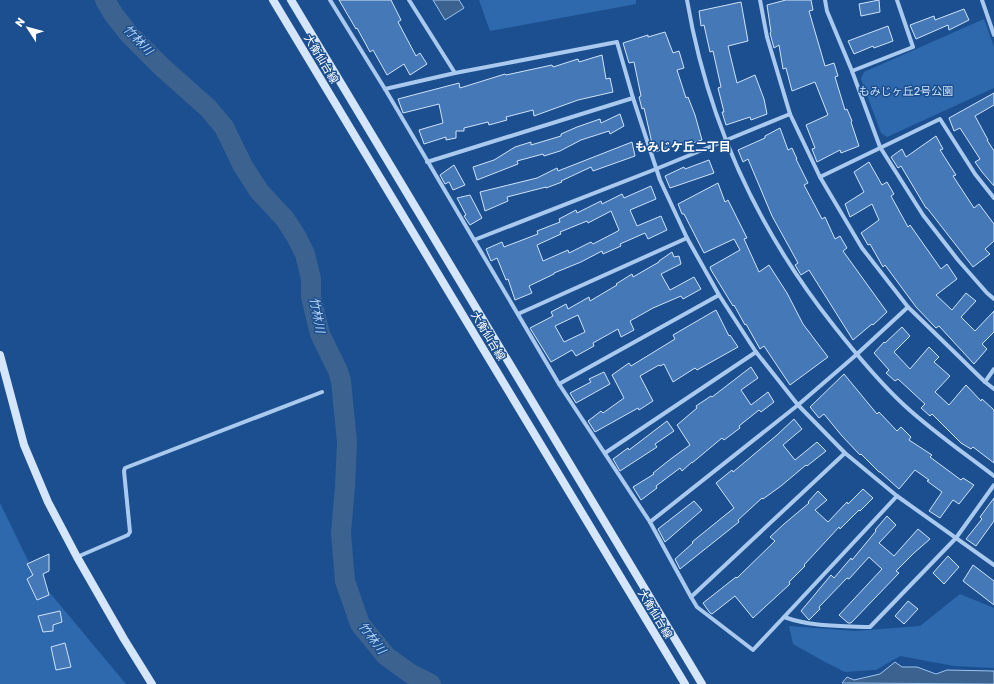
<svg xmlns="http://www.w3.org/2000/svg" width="994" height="684" font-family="Rubik,'Noto Sans JP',sans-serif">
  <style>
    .green { fill: #2e69ad }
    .water { fill: #3c6290; stroke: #9cc4f0 }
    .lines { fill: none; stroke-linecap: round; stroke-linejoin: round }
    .river { stroke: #3c6290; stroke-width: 20 }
    .building { fill: #4478b7; stroke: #cfe3fa; fill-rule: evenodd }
    .street { stroke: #a9c9ee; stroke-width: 4 }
    .secondary { stroke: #d6e6fa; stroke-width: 8 }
    .labels { text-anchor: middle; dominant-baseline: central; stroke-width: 3; stroke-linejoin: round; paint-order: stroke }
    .street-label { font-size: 11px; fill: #fff; stroke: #1b4f8f }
    .park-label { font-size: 11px; fill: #cfe3fa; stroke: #1b4f8f }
    .water-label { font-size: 12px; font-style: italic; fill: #b5d3f5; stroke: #1b4f8f }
    .neighbourhood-label { font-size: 12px; font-weight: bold; fill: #fff; stroke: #1b4f8f }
  </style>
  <rect width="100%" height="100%" fill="#1b4f8f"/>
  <g class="green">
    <polygon points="479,0 636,0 636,4 490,31"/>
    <polygon points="984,19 994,47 994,88 887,137 881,133 861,79 864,72"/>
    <polygon points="0,503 35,575 126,684 0,684"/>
    <polygon points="960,594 994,608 994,668 954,666 900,656 876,670 845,672 825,662 793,644 789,626 855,631 920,626"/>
  </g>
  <g class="water">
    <polygon points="433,0 459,0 464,8 445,20"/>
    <polygon points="895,662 902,667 917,667 936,674 947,670 994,671 994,684 842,683 847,677 854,680 880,674"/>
  </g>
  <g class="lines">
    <polyline class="river" points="105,0 114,15 129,34 163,68 208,108 224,127 243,166 259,191 285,219 296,236 305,254 311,279 311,297 320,334 338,371 341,381 347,442 345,487 341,533 345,581 360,624 386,656 411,674 431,684"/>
  </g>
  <g class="building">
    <polygon points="339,0 391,0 401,20 398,22 416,56 420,53 427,64 410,75 404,64 387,75 373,50 370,52 357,28 356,29"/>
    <polygon points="786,0 811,0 813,10 809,11 825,66 834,63 838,76 835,77 845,110 847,109 852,121 851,122 859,146 841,153 840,150 817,162 812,149 815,148 806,125 828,115 815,82 792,91 786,68 783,69 779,45 774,48 770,33 771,32 767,5"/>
    <polygon points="879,0 880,12 861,16 859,4"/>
    <polygon points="741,2 748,41 728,46 737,83 755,75 764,99 767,114 751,120 750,117 726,125 722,112 724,112 718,88 721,87 713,51 710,52 704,25 701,26 699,11"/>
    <polygon points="964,9 969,20 949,30 948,25 916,39 910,25 934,16 935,20"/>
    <polygon points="888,26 893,41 874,48 873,46 854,54 848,41"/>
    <polygon points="665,32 673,53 679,51 684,68 677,70 686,98 688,97 695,115 702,140 684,146 684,144 654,152 644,108 642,109 639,97 641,96 634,62 629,63 623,43 648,35 648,37"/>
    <polygon points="602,55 606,79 610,78 613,92 578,100 534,116 533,110 506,117 507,120 489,125 488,122 464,128 464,131 456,131 456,138 446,140 446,137 424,144 419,130 443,123 439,104 403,113 398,99 459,83 460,88 505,74 506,75 552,65 553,67 578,59 579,62"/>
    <polygon points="994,93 994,105 975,116 988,140 987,140 994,151 994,186 982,172 975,162 980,159 960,128 954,131 949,118"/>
    <polygon points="620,114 624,126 610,134 609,131 581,140 560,151 544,156 543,154 517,161 518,164 477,180 473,167 494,160 515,147 531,142 531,145 561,136 561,134 577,127 600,119 601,123"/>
    <polygon points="780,128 788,150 792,148 797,159 796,159 808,183 804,185 822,219 825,217 835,239 840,236 847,248 843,251 887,312 873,325 872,324 853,340 809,270 801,275 795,265 798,263 772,216 748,159 743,162 738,150 765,138 765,136"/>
    <polygon points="936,136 943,149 940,150 956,175 953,176 974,208 979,204 994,224 994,241 985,249 990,254 973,267 927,208 926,208 901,166 898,168 891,157 902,149 906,157"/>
    <polygon points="632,142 635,156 593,171 591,167 561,181 562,182 546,188 546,187 507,197 508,201 485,211 480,192 537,178 557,168 558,171"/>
    <polygon points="709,160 714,173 670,188 665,176 684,167 685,169"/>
    <polygon points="869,162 882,185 887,182 894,194 891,196 908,227 910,225 941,269 947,264 957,279 936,295 952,310 966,293 976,301 961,317 975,331 994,311 994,332 982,344 987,349 974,364 939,326 936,328 916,307 885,265 883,267 870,244 868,245 861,233 879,220 872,204 850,217 845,204 864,192 854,172"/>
    <polygon points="454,165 465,185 453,190 449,182 445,184 440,175"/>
    <polygon points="718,183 725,202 728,200 747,238 744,239 759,272 769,265 787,293 803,324 828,357 790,385 764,346 760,349 746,324 745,325 734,305 733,306 711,270 710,267 740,250 734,239 704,253 684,214 682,214 678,204"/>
    <path d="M651 186 656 199 630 210 637 226 661 216 667 230 648 239 645 233 620 244 621 246 603 254 602 251 581 262 554 273V274L529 286 532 293 515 300 508 279 506 280 497 258 491 261 486 249 502 242 504 247 538 234 537 231 560 222 559 219 576 210 577 213 601 201 602 204 622 194 624 198ZM611 211 619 230 618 231 593 244 591 242 569 253 568 250 543 261 537 245 561 234 560 232 587 221 588 223Z"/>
    <polygon points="470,195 482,218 470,225 464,216 466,215 457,198"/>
    <path d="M672 252 674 257 679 256 681 264 661 274 670 290 694 277 701 289 683 299 681 296 653 308 630 321 634 330 621 337 618 329 593 343 594 346 576 356 572 350 551 362 530 328 553 316 551 312 566 304 568 309 589 297 590 301 617 285 616 284 632 274 633 277 659 262V261ZM578 315 585 332 564 342 555 326Z"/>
    <polygon points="716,310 729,336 730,335 738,347 697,370 695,368 673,382 664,364 660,366 659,365 640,376 653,401 639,410 638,408 595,432 588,421 601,411 603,413 624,398 612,375 629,363 631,366 675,339 673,335"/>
    <polygon points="902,327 910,336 894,352 910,369 929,347 939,357 934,362 950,376 935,392 949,405 966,385 981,401 982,399 994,410 994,463 973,447 971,449 961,443 932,414 930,416 921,408 925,404 898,379 895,381 886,373 889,370 874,353 884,342 885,343"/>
    <polygon points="751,367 758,378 741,390 751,405 768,392 774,402 761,412 759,410 739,426 740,428 724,440 722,438 692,463 692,462 682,471 680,468 656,486 657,488 641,500 633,487 654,474 653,473 672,458 690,445 677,425 697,408 696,406 711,396 712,397"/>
    <polygon points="604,372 610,384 576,403 570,393 591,382 589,379"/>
    <polygon points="844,374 877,414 879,412 897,431 901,427 911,437 909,440 932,455 930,457 961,480 963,478 974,485 959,504 953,500 940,518 929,511 942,492 927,481 929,480 915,470 899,489 880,472 879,472 861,454 860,455 842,436 824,414 819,418 810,407"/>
    <polygon points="794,419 802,429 783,445 795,460 817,442 826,451 807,466 806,465 781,486 763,499 762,498 738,520 739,522 680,569 675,559 693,543 692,542 734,508 716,483 732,470 733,472 777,435"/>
    <polygon points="667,421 674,431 655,444 657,447 620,471 613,459 628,448 629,450"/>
    <polygon points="863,489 873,498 860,511 859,510 840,529 839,527 804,565 805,566 789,582 790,584 753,618 735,596 712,614 710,613 703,603 736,577 737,578 775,541 770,537 784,524 809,503 808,502 818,491 827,500 815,510 828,522 847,502 848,504"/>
    <polygon points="994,498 994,521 976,546 966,539 982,519 980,517"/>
    <polygon points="694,501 702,510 665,542 658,529"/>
    <polygon points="887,516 896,525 879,543 894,556 918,529 930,539 914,553 896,571 899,573 851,623 848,623 839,615 882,569 869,557 849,579 847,578 819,607 820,609 809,620 801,611 831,575 834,578 851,558 852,560 876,531 875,530"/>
    <polygon points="49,554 49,571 43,574 49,595 37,600 27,579 33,575 27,564"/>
    <polygon points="948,556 959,567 944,584 933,573"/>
    <polygon points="973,565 994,581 994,605 963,581"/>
    <polygon points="908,601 918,609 904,624 895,616"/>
    <polygon points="60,611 62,622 53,625 53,631 43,632 38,616"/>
    <polygon points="65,643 71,667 56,670 51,647"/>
  </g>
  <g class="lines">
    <g class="street">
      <path d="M330 0 385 89 559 384 650 522 691 597 697 607 753 650 784 617C812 627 841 626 870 627L956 538 994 485"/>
      <polyline points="409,0 455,73"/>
      <path d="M687 0C708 123 757 229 834 326 856 354 878 381 904 405 932 431 964 453 994 476"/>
      <polyline points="760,0 767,37 790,114 820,177 862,248 908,307 985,382 994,389"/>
      <polyline points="825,0 827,11 852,71"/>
      <polyline points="897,0 913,47 852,71 880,147 923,215 958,260 987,293 994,299"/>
      <polyline points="982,0 994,35"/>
      <polyline points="385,89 455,73 617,42 633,98 660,180 687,238 719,295 756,352 798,405 845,453 897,496 994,565"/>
      <polyline points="427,162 633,98"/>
      <polyline points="820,177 940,119 975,174 994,198"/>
      <polyline points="474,240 656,169 790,114"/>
      <polyline points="518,314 687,238"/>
      <polyline points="985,382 994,369"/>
      <polyline points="559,384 719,295"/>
      <polyline points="605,453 756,352"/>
      <polyline points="650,522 798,405 856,355 908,307"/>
      <polyline points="77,557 128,535 130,532 124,471 125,468 322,392"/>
      <polyline points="691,597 845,453"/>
      <polyline points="784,617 897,496"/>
    </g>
    <g class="secondary">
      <polyline points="273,0 685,684"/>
      <polyline points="291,0 702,684"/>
      <polyline points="0,355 24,445 48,502 77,557 124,639 152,684"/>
    </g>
  </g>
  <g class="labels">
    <g class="street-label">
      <text transform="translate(321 59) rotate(59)">大衡仙台線</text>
      <text transform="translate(488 336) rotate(59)">大衡仙台線</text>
      <text transform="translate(655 614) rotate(59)">大衡仙台線</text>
    </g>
    <g class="park-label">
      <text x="906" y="91">もみじヶ丘2号公園</text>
    </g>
    <g class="water-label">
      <text transform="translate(138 40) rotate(46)">竹林川</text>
      <text transform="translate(317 315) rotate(79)">竹林川</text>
      <text transform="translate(372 638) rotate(53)">竹林川</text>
    </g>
    <g class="neighbourhood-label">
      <text x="683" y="147">もみじケ丘二丁目</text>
    </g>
  </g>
  <g transform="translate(28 28) rotate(306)" stroke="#1b4f8f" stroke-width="3" paint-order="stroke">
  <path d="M0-3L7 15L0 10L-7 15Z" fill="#ffffff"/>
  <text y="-6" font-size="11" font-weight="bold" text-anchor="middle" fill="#ffffff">N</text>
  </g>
</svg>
